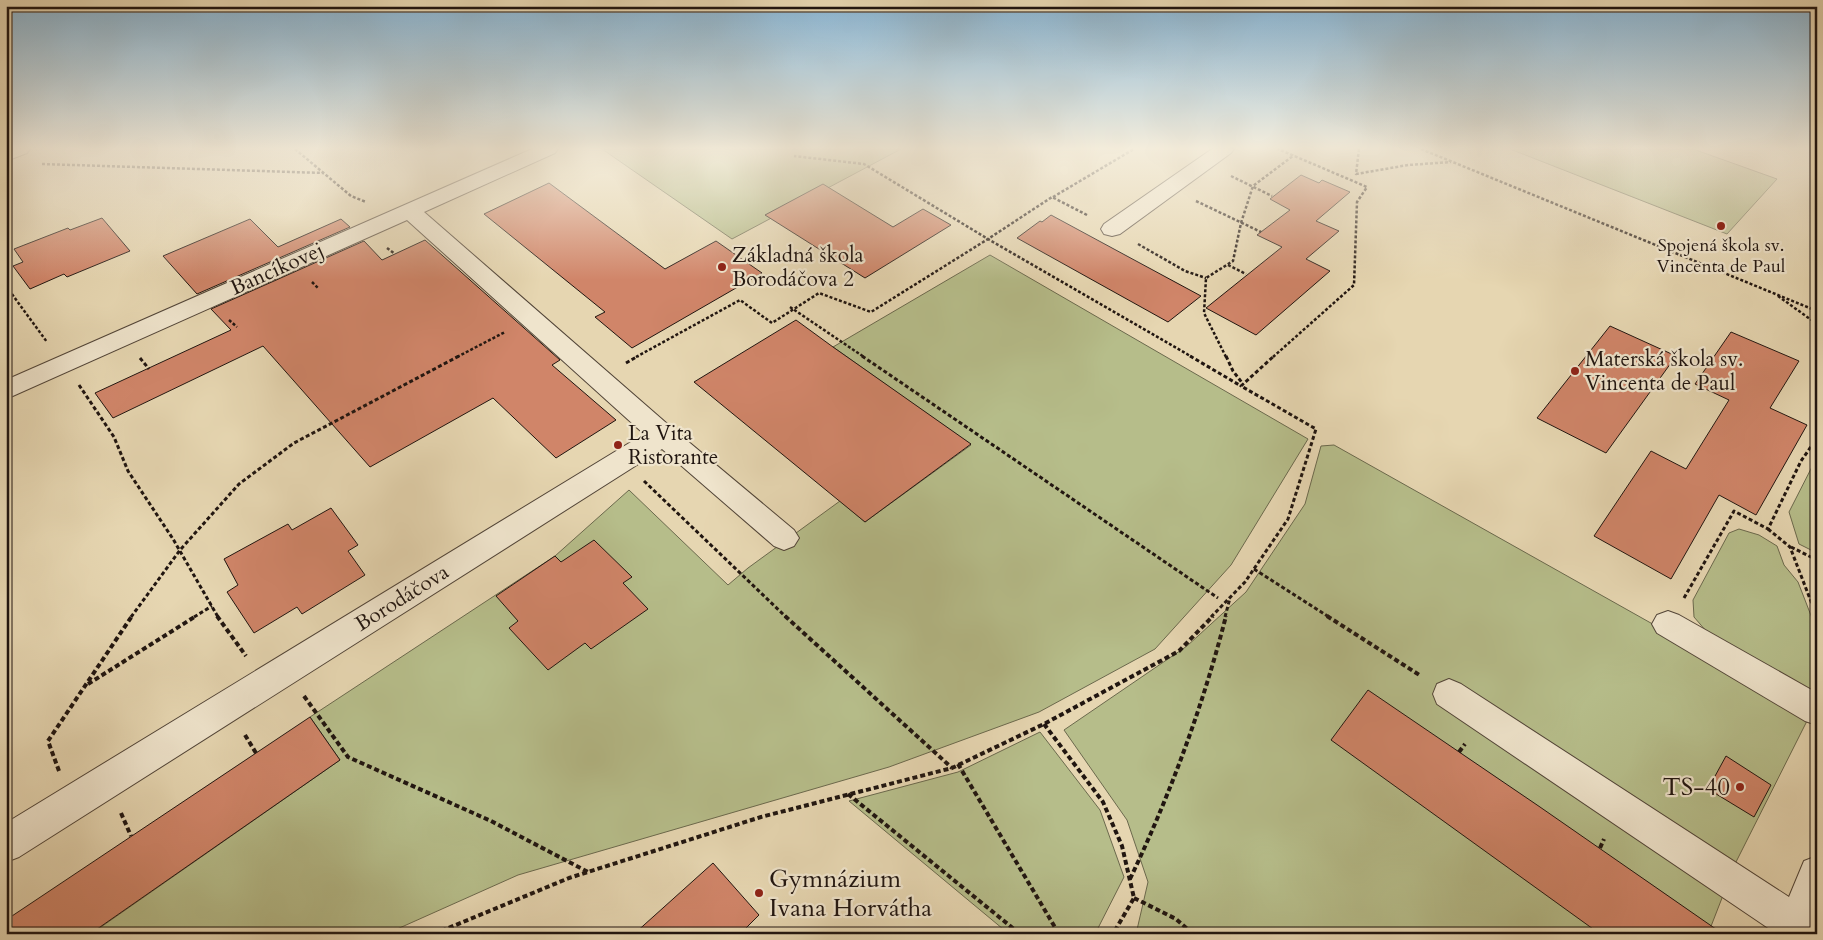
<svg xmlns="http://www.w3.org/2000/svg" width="1823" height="940" font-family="Cardo,serif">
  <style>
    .green { fill: #b6bd8a; stroke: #6b694d }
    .building { fill: #d08569; stroke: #201510 }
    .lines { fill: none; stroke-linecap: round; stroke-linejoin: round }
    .minor-casing { stroke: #524538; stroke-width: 2 }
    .path-far2 { stroke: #201510; stroke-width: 2.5; stroke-dasharray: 3 2; stroke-linecap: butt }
    .path-far1 { stroke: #201510; stroke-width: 3; stroke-dasharray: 4 2.5; stroke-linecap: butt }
    .path { stroke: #201510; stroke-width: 4; stroke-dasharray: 5 3; stroke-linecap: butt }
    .minor { fill: #efe4cc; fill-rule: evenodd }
    .poi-dot { fill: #8f2418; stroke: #efe4cc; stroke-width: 2 }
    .labels { text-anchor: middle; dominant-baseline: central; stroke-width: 4.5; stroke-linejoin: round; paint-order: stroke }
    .far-poi-label { font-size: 18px; fill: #201510; stroke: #efe4cc }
    .poi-label { font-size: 21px; fill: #201510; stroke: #efe4cc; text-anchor: start }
    .street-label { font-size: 21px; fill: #201510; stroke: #efe4cc }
    .near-poi-label { font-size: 25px; fill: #201510; stroke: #efe4cc; text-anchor: end }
  </style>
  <rect width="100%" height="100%" fill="#e6d6b1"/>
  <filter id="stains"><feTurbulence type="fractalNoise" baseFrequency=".004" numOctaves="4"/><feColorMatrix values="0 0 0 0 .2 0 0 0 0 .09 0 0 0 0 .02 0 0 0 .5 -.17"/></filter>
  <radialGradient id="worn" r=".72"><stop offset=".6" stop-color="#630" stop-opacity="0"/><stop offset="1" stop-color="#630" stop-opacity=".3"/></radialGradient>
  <g class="green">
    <polygon points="602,149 901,149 732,239"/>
    <polygon points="1510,149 1693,149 1777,179 1727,234"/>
    <polygon points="990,255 1308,439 1231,565 1155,649 1039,712 889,767 518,875 386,934 91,934 340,760 310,717 555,556 629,490 728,585 748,568 840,501 865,522 971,445 833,347"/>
    <polygon points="1334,445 1811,713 1736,862 1708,934 1136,934 1148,882 1127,820 1064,730 1187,646 1246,592 1305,504 1321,446"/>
    <polygon points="1817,457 1817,553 1799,544 1789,512"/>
    <polygon points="1739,529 1759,535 1777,546 1784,565 1798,582 1817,631 1817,678 1809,695 1713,639 1694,617 1693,600 1729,533"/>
    <polygon points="1040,732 1100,810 1124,877 1095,934 1009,934 849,801 958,772"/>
  </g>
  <g class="building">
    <polygon points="1301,175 1319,183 1322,180 1350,192 1316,221 1339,231 1306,259 1330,271 1256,335 1206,308 1282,247 1257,235 1290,210 1270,199"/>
    <polygon points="549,183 665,269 716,241 762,273 632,348 595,317 605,312 484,214"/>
    <polygon points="823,184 893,227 923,209 951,225 865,278 765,215"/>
    <polygon points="1051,215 1125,255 1201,296 1168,322 1017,238 1040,221 1042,222"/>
    <polygon points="102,218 130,251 67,277 64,274 30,289 13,266 23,262 14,249 68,228 70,230"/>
    <polygon points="250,219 278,247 341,219 350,227 197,294 163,256"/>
    <polygon points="425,240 560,360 552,365 616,420 556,458 493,398 370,467 263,346 113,418 95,393 231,330 211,309 364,241 382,260"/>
    <polygon points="796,320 833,347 971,444 865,522 694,382"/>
    <polygon points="1610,326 1676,356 1606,453 1537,418"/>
    <polygon points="1731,332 1799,361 1770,408 1807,425 1756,515 1719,495 1671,579 1594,536 1651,451 1686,469 1729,400 1695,384"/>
    <polygon points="331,508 358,545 348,551 365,575 302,614 297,607 254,633 227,592 238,585 224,559 288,524 292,530"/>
    <polygon points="594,540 632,577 623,583 648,609 591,649 585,643 548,670 509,628 518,621 496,596 555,556 561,562"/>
    <polygon points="1368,690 1540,807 1723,934 1600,934 1331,740"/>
    <polygon points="310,717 340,760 90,934 6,934 6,920"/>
    <polygon points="1726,756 1771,785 1754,817 1708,789"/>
    <polygon points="713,863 759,915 740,934 634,934"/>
  </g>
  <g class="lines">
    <g class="minor-casing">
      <g id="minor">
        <polygon points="6,149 30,149 27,153 6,161"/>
        <polygon points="532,149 558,149 555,153 424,212 672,428 794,530 799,538 794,546 784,550 774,546 662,449 19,857 6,862 6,823 644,434 407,220 6,399 6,380"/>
        <polygon points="1212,149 1234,149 1231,153 1120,234 1112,236 1104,234 1101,229 1104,224"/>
        <polygon points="1668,611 1679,615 1817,693 1817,725 1805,721 1657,633 1652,624 1657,615"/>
        <polygon points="1449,679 1461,684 1789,897 1804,861 1817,856 1817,920 1811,934 1773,934 1774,932 1437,704 1433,694 1437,684"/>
      </g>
    </g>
    <g class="path-far2">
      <polyline points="295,149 351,196 366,202"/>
      <polyline points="1359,149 1356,174 1408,165 1451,162"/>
      <polyline points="1421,149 1817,311"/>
      <polyline points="42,164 324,173"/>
      <polyline points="1231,176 1272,196"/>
      <polyline points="1053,197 1134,149"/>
      <polyline points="1196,201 1261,232"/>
      <polyline points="1087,215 1052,197 988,239 1192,357"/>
      <polyline points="1138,244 1185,271 1206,278"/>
      <polyline points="387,248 395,254"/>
      <polyline points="1228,265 1246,274"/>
      <polyline points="312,282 319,289"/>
      <polyline points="6,286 47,342"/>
      <polyline points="1778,296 1817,324"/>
      <polyline points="790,307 864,357"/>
      <polyline points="229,320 237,327"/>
      <polyline points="457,357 505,332"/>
      <polyline points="636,357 740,300 772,323 819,293 871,312 988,239 864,164 794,156"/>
      <polyline points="1226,357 1204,313 1206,278 1233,261 1241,223 1253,186 1294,155"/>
      <polyline points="1273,357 1354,285 1357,202 1367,187 1278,149"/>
    </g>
    <g class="path-far1">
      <polyline points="862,356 1218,598"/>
      <polyline points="1190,356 1241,386"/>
      <polyline points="1226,356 1233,371 1243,384"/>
      <polyline points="140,358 149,369"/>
      <polyline points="626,363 638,356"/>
      <polyline points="79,385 114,437 128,471 173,539 218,617"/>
      <polyline points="644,481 786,617"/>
      <polyline points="1768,529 1790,547 1817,617"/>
      <polyline points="1791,547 1817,560"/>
      <polyline points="1254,569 1329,617"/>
      <polyline points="1684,598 1734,511 1768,529 1801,461 1817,438"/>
      <polyline points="131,617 180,550 239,484 294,443 459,356"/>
      <polyline points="194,617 212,606"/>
      <polyline points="1211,617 1245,582 1288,519 1316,429 1241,386 1274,356"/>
      <polyline points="1225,617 1230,598"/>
    </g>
    <g class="path">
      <polyline points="217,616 246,656"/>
      <polyline points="785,616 952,768"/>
      <polyline points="1327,616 1421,676"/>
      <polyline points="88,684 196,616"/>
      <polyline points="304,696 348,757 491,821 588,872"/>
      <polyline points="1044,724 1103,802 1122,846 1134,898 1113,934"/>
      <polyline points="245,735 256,753"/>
      <polyline points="1459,752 1465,744"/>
      <polyline points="958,764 1059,934"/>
      <polyline points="59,771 48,741 132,616"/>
      <polyline points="848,794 1020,934"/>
      <polyline points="121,813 131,836"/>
      <polyline points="1600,848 1604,839"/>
      <path d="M1130 879C1170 795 1203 706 1226 616"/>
      <polyline points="1134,898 1176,919 1193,934"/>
      <polyline points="434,934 569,878 761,817 952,768 1044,724 1179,651 1213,616"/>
    </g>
    <use href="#minor" class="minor"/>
  </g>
  <linearGradient id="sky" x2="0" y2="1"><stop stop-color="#88b5d4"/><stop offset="0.53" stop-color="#f4eddc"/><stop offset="1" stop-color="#f4eddc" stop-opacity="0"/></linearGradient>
  <rect width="1823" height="280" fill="url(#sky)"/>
  <g class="poi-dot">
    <circle cx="1721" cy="226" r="5"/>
    <circle cx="722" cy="267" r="5"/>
    <circle cx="1575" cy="371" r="5"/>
    <circle cx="618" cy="445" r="5"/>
    <circle cx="1740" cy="787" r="5"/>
    <circle cx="759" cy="893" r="5"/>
  </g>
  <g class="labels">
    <g class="far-poi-label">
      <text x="1721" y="245">Spojená škola sv.<tspan x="1721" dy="21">Vincenta de Paul</tspan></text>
    </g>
    <g class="poi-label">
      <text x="732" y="255">Základná škola<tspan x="732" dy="24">Borodáčova 2</tspan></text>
      <text x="1585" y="359">Materská škola sv.<tspan x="1585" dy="24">Vincenta de Paul</tspan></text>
      <text x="628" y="433">La Vita<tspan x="628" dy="24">Ristorante</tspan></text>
    </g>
    <g class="street-label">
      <text transform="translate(277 269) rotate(-24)">Bancíkovej</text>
      <text transform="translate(402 598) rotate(-32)">Borodáčova</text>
    </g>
    <g class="near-poi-label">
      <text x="1730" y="787">TS-40</text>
      <text x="769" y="879" text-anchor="start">Gymnázium<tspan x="769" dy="29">Ivana Horvátha</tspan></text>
    </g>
  </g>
  <rect width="1823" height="940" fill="none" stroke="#e6d6b1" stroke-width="25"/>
  <rect x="8" y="8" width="1808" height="925" fill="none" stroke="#201510" stroke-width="2.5"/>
  <rect x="12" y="12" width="1798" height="915" fill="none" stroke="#201510"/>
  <rect width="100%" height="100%" filter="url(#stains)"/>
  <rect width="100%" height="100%" fill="url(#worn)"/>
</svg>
